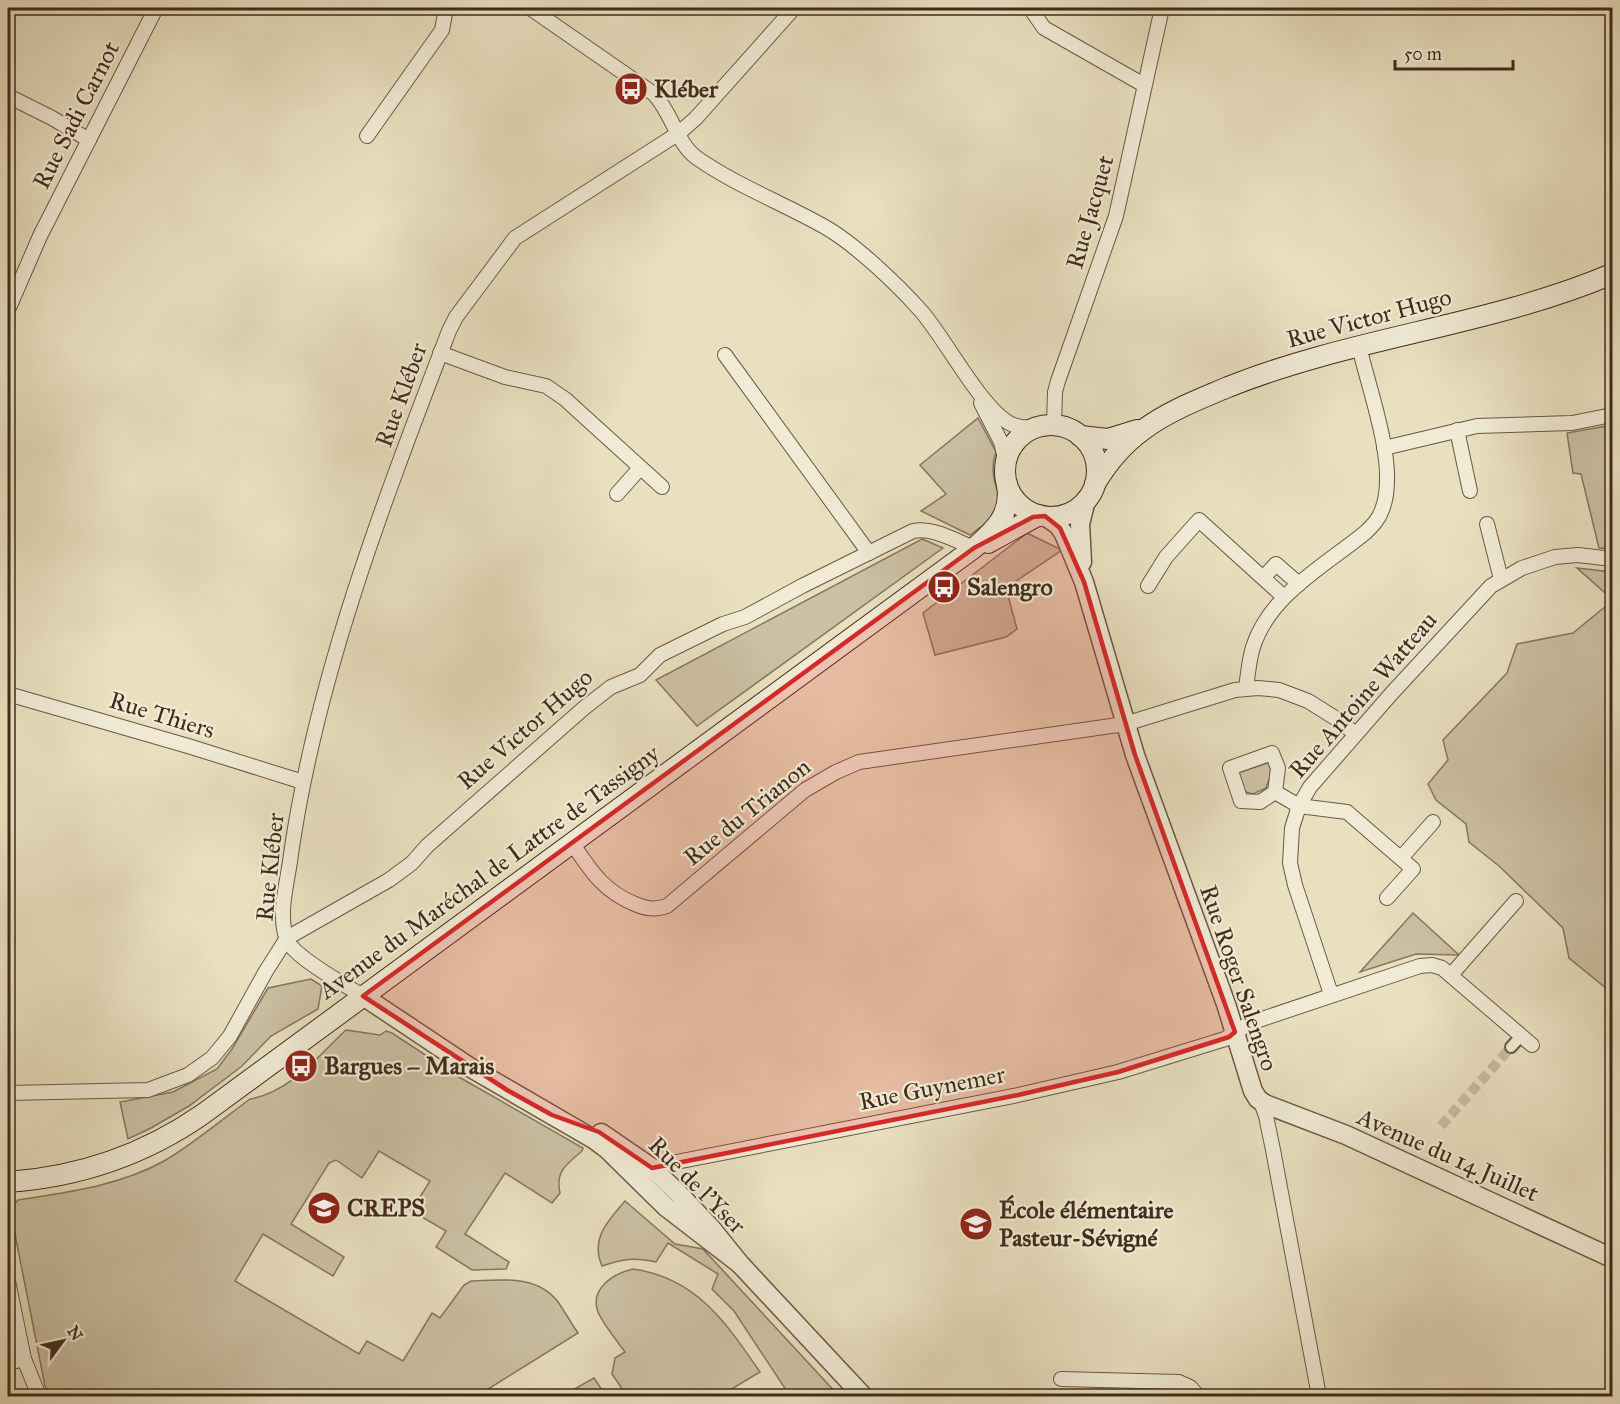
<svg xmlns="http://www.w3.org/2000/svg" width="1620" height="1404" font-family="'IM FELL Great Primer',serif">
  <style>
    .green { fill: #ccc1a4; stroke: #867660; stroke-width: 1.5 }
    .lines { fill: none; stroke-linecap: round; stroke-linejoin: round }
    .pedestrian-tunnel { stroke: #c7bc9f; stroke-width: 10; stroke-dasharray: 10 5; stroke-linecap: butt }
    .pedestrian-casing { stroke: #6a5844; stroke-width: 14 }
    .minor-casing { stroke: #6a5844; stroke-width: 16 }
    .tertiary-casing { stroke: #6a5844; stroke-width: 21 }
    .secondary-casing { stroke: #402b1b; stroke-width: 22 }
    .pedestrian { stroke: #f1ebd6; stroke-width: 10 }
    .minor { stroke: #f1ebd6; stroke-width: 14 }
    .tertiary { stroke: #f1ebd6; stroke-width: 18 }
    .secondary { stroke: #f1ebd6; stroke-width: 20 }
    .marked { fill: #d62828; fill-opacity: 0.2; stroke: #d62828; stroke-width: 4.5; stroke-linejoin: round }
    .labels { text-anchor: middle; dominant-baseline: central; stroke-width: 4.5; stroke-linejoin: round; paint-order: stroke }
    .poi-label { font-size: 24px; font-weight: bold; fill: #402b1b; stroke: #f1ebd6; text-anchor: start }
    .street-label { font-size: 24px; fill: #402b1b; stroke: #f1ebd6 }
  </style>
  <rect width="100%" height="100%" fill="#e9e0c0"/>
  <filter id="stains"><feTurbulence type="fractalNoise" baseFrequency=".00333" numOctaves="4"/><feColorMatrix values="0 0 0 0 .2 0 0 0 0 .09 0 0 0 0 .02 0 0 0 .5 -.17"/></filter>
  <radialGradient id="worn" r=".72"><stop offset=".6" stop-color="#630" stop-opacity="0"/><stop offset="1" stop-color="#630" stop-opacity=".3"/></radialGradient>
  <g class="green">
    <path d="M978 418 996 452C990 468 994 482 1000 498L990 520 970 535 921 511 946 494 920 465Z"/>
    <polygon points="1612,425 1612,549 1599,548 1581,474 1573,473 1567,433"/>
    <polygon points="1027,533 1062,550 1006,588 1017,629 1006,637 935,655 923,613"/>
    <polygon points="922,539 943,548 697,726 656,680"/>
    <polygon points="1577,568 1612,572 1612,599"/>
    <polygon points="1612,601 1612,993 1569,958 1563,928 1499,866 1469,842 1466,824 1436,800 1428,784 1448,760 1443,740 1507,673 1517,644 1573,633"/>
    <polygon points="1270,762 1271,774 1266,788 1253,794 1243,791 1238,773"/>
    <polygon points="1413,913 1459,955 1416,954 1360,972"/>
    <polygon points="311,979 322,986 318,1009 271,1036 242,1066 189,1106 151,1128 128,1139 120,1102 173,1092 217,1069 232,1049 268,988"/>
    <path d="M346 1030 380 1035 386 1031 392 1033 459 1077 583 1148 582 1151C567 1164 555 1171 560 1193L552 1203 505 1173 465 1234 509 1262 506 1269 472 1270 436 1247 446 1231 410 1210 413 1204 415 1205 430 1181 379 1151 362 1178 336 1160 329 1163 291 1224 344 1257 333 1276 263 1234 235 1281 359 1354 367 1341 403 1361 432 1313 440 1318 464 1285 471 1281C500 1280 537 1274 558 1302 565 1312 571 1323 578 1333L477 1396H51L45 1386 12 1219C11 1211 12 1206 18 1200 68 1192 119 1186 164 1161 192 1145 224 1118 250 1099 290 1092 318 1056 346 1030Z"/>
    <path d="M625 1201 675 1244 703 1249 839 1396H790L734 1311 712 1289 718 1274 668 1243 656 1262C634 1257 623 1259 602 1266 590 1238 608 1221 625 1201Z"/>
    <path d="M633 1269C697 1278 726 1323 760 1372L720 1396H627L612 1374 615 1358 625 1352C617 1341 603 1324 598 1312 589 1288 615 1273 633 1269Z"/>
    <polygon points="594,1378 606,1396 562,1396"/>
  </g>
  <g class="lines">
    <polyline class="pedestrian-tunnel" points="1441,1126 1511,1047"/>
    <g class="pedestrian-casing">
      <polyline id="pedestrian" points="1511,1047 1521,1036"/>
    </g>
    <g class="minor-casing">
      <g id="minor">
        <path d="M530 8 654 94C672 113 677 144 697 158 737 186 783 203 825 227 855 244 898 285 921 311 945 338 982 410 1011 424 1020 428 1029 428 1038 427"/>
        <polyline points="1030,8 1044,28 1144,85"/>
        <polyline points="8,96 52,118 89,140"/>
        <polyline points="367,136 442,30 446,8"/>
        <polyline points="8,310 40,236 156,8"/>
        <polyline points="440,353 505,377 546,386 565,399 662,487"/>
        <polyline points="725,355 869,553"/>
        <polyline points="981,403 1001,442 1006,463"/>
        <polyline points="1054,425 1055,392 1058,381 1116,216 1162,8"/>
        <polyline points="1457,430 1470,491"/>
        <polyline points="1384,448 1477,426 1572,423 1612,415"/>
        <polyline points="617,494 640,468"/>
        <polyline points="1487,524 1501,579"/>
        <polyline points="1264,577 1276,564 1299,584"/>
        <polyline points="1148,586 1166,557 1199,520 1284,597"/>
        <path d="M1246 688C1248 674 1249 660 1253 647 1270 594 1326 565 1366 532 1373 525 1379 519 1382 510 1399 467 1369 391 1359 346"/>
        <polyline points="8,694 188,746 303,782"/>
        <polygon points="1272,753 1278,768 1275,792 1260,802 1241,801 1230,768"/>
        <polyline points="1275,792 1299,806 1347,812 1413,869 1387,898"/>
        <path d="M572 843C591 871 603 891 635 904 647 909 655 910 667 906L805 790 836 772 859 762 1125 724 1235 690 1258 688 1279 690 1308 701 1340 721 1355 734"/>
        <polyline points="1401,858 1433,822"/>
        <polyline points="1451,975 1516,901"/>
        <polyline points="1331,994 1295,885 1290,863 1292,828 1299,806 1310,787 1392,693 1491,586 1522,568 1555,557 1578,555 1612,559"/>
        <path d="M363 996C345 985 294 957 287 940 277 914 288 881 291 854 317 674 384 501 449 331L456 317 515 238 679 133 696 118 794 8"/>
        <path d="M8 1093 148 1090 188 1075 212 1058 230 1036 266 971 287 938 389 880 412 863 427 846 584 708 611 687 640 675 660 655 723 624 745 617 802 586 913 531C933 527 956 541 974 548"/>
        <polyline points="1261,1102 1266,1116 1273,1150 1319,1396"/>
        <polyline points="644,1172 666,1164 1018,1095 1118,1072 1225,1039 1250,1023 1420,966 1432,965 1442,968 1532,1045"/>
        <polyline points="8,1281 24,1359 39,1396"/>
        <polyline points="8,1363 24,1359"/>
        <polyline points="1061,1379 1179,1382 1190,1387 1198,1396"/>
      </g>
    </g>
    <g class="tertiary-casing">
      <g id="tertiary">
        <polyline points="1045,516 1058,525 1064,534 1084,582 1135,755 1226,1004 1253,1091 1258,1099 1265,1104 1346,1135 1612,1258"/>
        <polyline points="1082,562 1080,524 1086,500"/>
        <polyline points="363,996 471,1068 595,1140 607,1149 666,1207 740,1264"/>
        <polyline points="601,1133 652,1168 680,1195 711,1228 740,1264 863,1396"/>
      </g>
    </g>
    <g class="secondary-casing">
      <g id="secondary">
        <circle cx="1051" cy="471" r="46"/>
        <polyline points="1080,436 1108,439 1137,430"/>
        <path d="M1095 484C1108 462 1122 445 1143 430 1168 411 1200 399 1228 387 1353 337 1489 326 1612 274"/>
        <polyline points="988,543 1039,515"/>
        <path d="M8 1182C79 1177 144 1155 203 1114L974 548C995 530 1012 514 1007 485"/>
      </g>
    </g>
    <use href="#pedestrian" class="pedestrian"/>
    <use href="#minor" class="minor"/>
    <use href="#tertiary" class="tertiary"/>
    <use href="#secondary" class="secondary"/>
  </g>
  <path class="marked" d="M1045 516 1060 528 1084 582 1135 755 1235 1032 1229 1037 1118 1072 1018 1095 652 1168 599 1132 552 1115 507 1090 363 996 974 548 1033 517Z"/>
  <defs>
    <g id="bus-disc" transform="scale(1.725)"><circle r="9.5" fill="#8f2418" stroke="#f1ebd6"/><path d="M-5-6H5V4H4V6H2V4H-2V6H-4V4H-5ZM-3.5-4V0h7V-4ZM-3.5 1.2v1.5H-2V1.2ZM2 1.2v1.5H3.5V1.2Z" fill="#fff"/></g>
    <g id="university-disc" transform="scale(1.725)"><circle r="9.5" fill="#8f2418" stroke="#f1ebd6"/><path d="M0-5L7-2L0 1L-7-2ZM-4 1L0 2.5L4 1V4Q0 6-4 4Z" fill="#fff"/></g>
    <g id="school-disc" transform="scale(1.725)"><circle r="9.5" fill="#8f2418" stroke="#f1ebd6"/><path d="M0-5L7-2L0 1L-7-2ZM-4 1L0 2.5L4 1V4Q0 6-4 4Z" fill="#fff"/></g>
  </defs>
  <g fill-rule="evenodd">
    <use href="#bus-disc" x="631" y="89"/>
    <use href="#bus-disc" x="944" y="587"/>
    <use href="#bus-disc" x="301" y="1066"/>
    <use href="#university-disc" x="324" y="1208"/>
    <use href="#school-disc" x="976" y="1224"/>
  </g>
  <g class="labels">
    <g class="poi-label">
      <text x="654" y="89">Kléber</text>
      <text x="967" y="587">Salengro</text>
      <text x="324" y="1066">Bargues – Marais</text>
      <text x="347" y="1208">CREPS</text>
      <text x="999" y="1210">École élémentaire<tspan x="999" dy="28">Pasteur-Sévigné</tspan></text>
    </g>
    <g class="street-label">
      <text transform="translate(76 115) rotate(-63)">Rue Sadi Carnot</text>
      <text transform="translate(1090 212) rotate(-74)">Rue Jacquet</text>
      <text transform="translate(1369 318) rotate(-15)">Rue Victor Hugo</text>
      <text transform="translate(401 395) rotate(-70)">Rue Kléber</text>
      <text transform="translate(1363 695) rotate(-49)">Rue Antoine Watteau</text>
      <text transform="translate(162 715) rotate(17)">Rue Thiers</text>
      <text transform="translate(525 729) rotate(-41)">Rue Victor Hugo</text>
      <text transform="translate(747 812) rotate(-39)">Rue du Trianon</text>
      <text transform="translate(270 867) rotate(-84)">Rue Kléber</text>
      <text transform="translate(489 872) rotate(-36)">Avenue du Maréchal de Lattre de Tassigny</text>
      <text transform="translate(1239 978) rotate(71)">Rue Roger Salengro</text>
      <text transform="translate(932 1088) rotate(-11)">Rue Guynemer</text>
      <text transform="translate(1448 1155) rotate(24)">Avenue du 14 Juillet</text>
      <text transform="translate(697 1185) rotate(45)">Rue de l'Yser</text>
    </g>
  </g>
  <rect width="1620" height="1404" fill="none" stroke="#e9e0c0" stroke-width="30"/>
  <rect x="9" y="9" width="1602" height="1386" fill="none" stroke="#402b1b" stroke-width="3"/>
  <rect x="15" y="15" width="1590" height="1374" fill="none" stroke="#402b1b" stroke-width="1.5"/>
  <g transform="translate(63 1341) rotate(57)" stroke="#f1ebd6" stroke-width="4.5" paint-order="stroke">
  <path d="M0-4.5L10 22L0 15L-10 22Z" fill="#402b1b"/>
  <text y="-9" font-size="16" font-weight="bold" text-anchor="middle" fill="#402b1b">N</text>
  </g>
  <path d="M1395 60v9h118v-9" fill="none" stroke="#402b1b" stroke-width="3"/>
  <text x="1404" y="60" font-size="18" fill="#402b1b" stroke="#f1ebd6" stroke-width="4.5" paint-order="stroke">50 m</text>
  <rect width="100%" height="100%" filter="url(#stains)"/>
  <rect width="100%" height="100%" fill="url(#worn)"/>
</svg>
